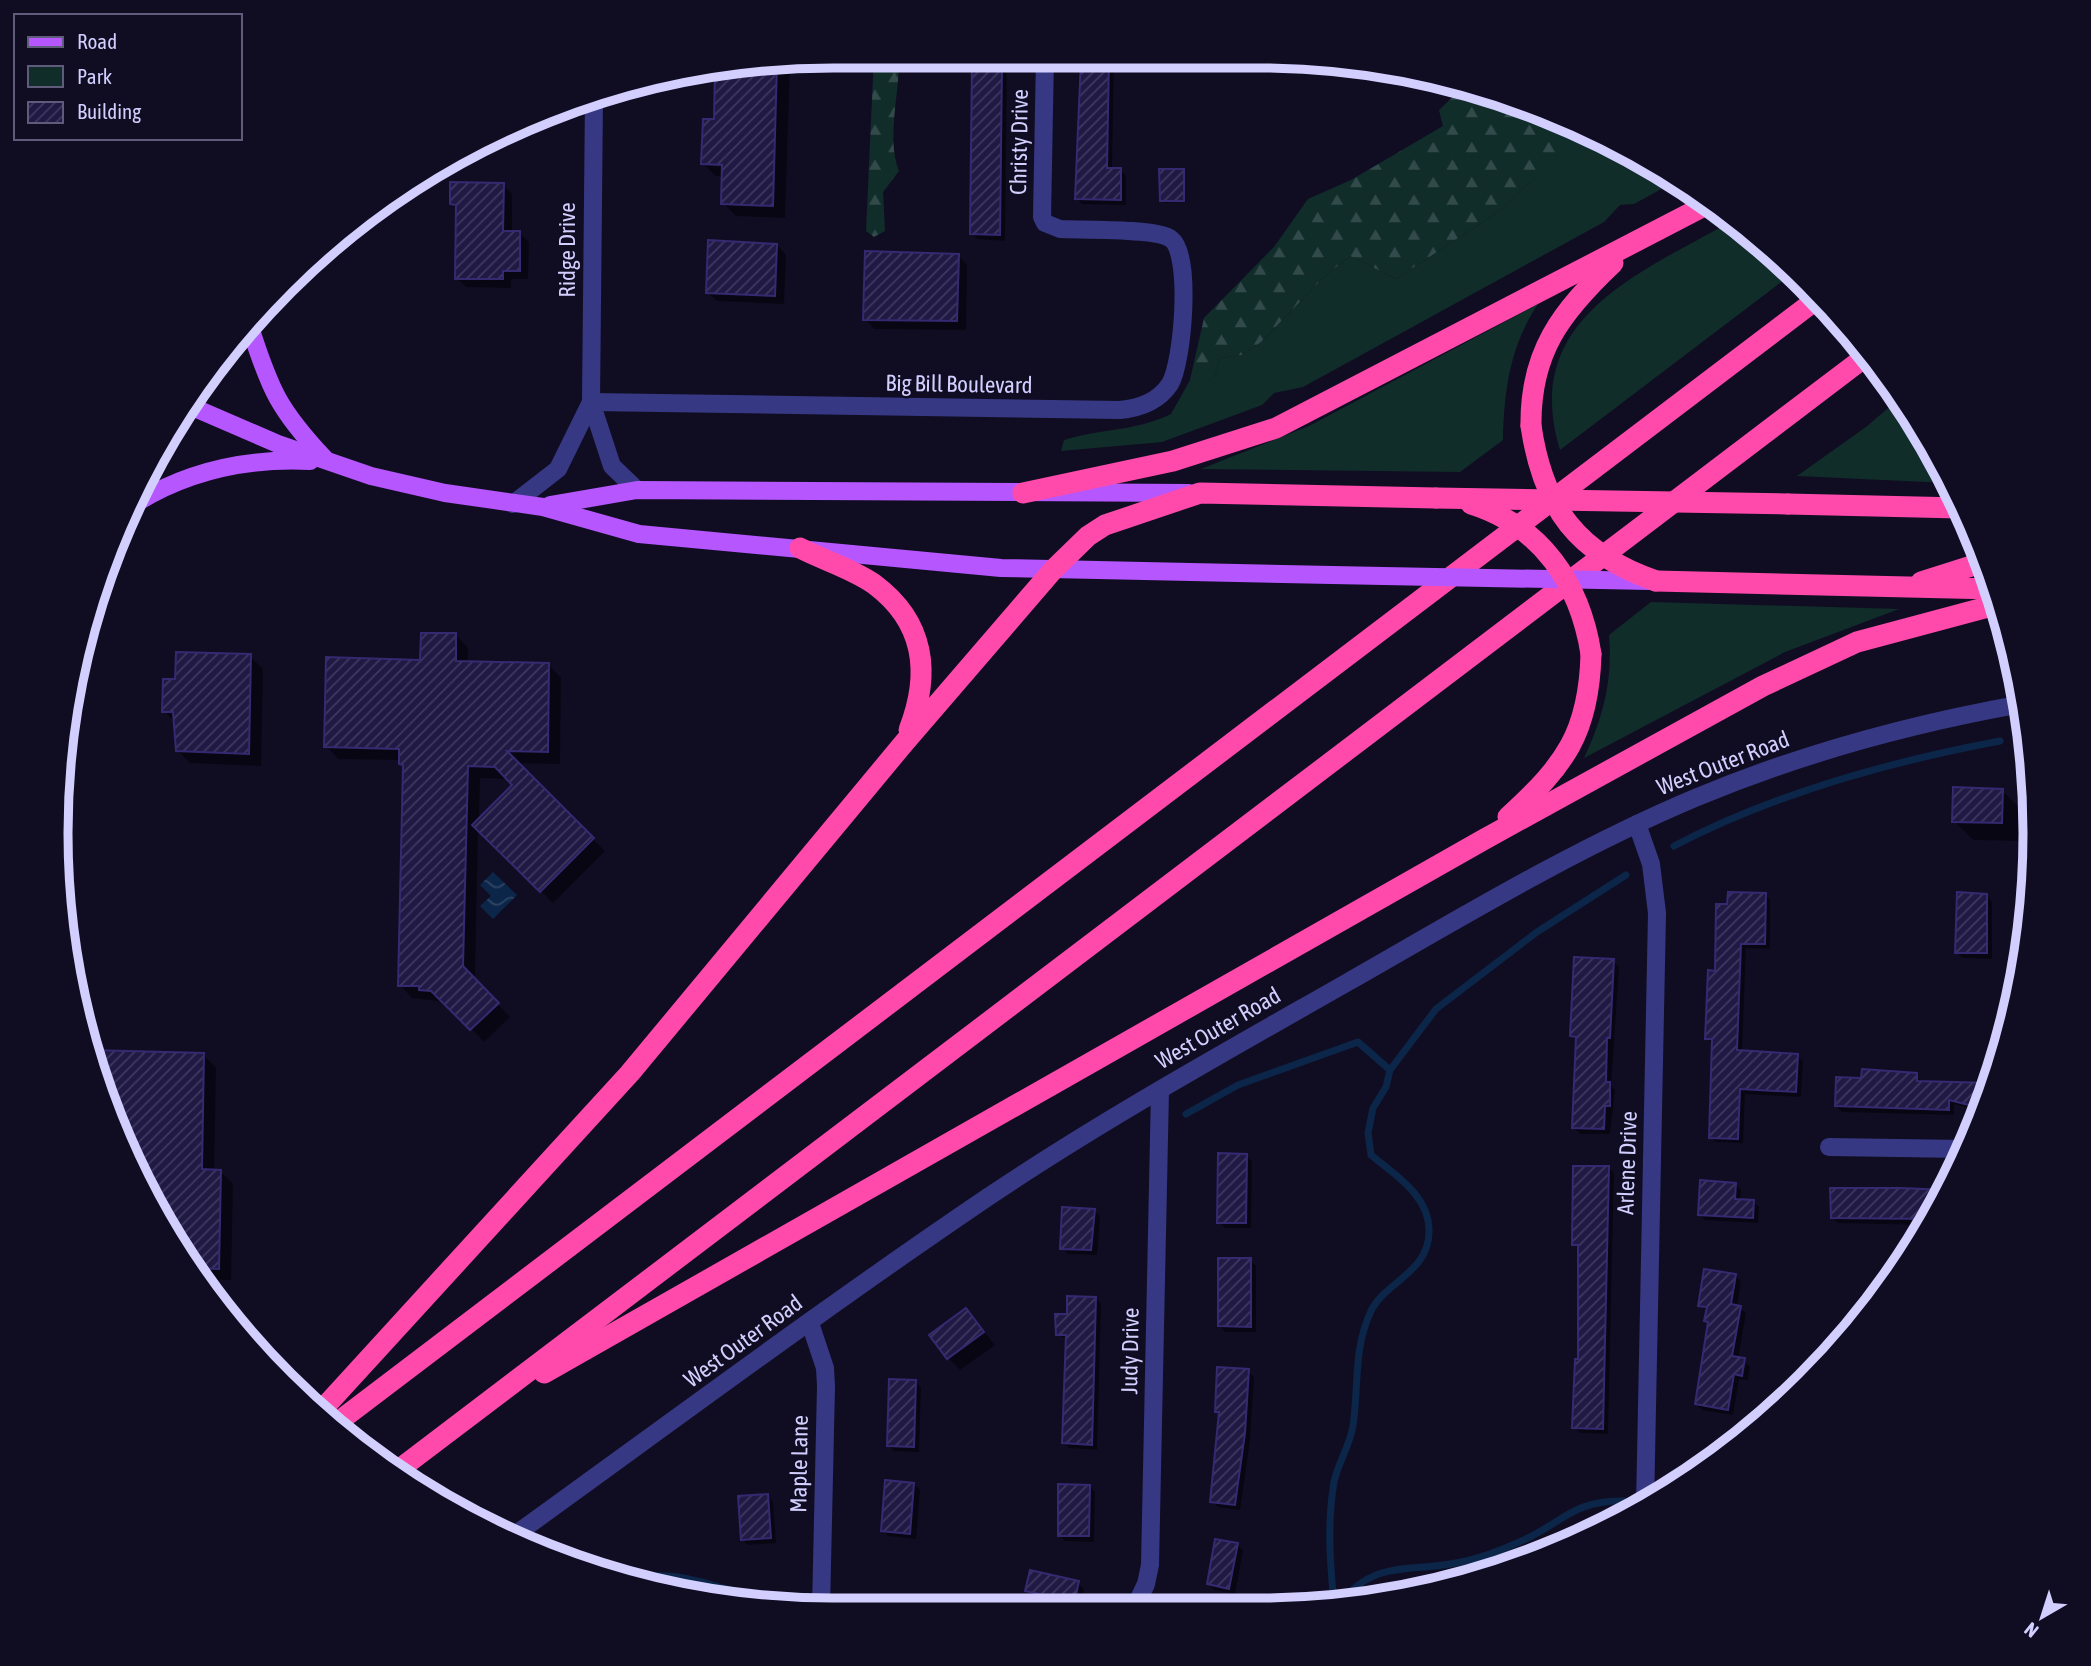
<svg xmlns="http://www.w3.org/2000/svg" width="2091" height="1666" font-family="'Asap Condensed',sans-serif">
  <style>
    .green { fill: #102d2a }
    .forest { fill: url(#forest-firs) }
    .water { fill: url(#water-waves) }
    .shadow { fill: #0007; fill-rule: evenodd }
    .lines { fill: none; stroke-linecap: round; stroke-linejoin: round }
    .stream { stroke: #0b2649; stroke-width: 7 }
    .building { fill: url(#building-hatch); stroke: #342a71; stroke-width: 2 }
    .minor { stroke: #373883; stroke-width: 18 }
    .major { stroke: #b656ff; stroke-width: 18 }
    .highway { stroke: #ff4aab; stroke-width: 21 }
    .major-bridge { stroke: #b656ff; stroke-width: 18 }
    .highway-bridge { stroke: #ff4aab; stroke-width: 21 }
    .labels { text-anchor: middle; dominant-baseline: central; stroke-width: 5; stroke-linejoin: round; paint-order: stroke }
    .street-label { font-size: 23px; fill: #d2cfff; stroke: #100d23 }
    .rim { fill: none; stroke: #d2cfff; stroke-width: 9 }
  </style>
  <defs>
    <pattern id="forest-firs" width="22" height="20" patternUnits="userSpaceOnUse" patternTransform="scale(1.75)"><rect width="22" height="20" fill="#102d2a"/><path d="M5 1l3.5 6h-7zM16 11l3.5 6h-7z" fill="#324a4a"/></pattern>
    <pattern id="water-waves" width="16" height="10" patternUnits="userSpaceOnUse" patternTransform="scale(1.75)"><rect width="16" height="10" fill="#0b2649"/><path d="M0 5q4-4 8 0t8 0" fill="none" stroke="#2e4464"/></pattern>
    <pattern id="building-hatch" width="6" height="6" patternUnits="userSpaceOnUse" patternTransform="scale(1.75)"><rect width="6" height="6" fill="#1f1944"/><path d="M-1 1l2-2M0 6l6-6M5 7l2-2" fill="none" stroke="#3f3960"/></pattern>
  </defs>
  <rect width="100%" height="100%" fill="#100d23"/>
  <g class="green">
    <path d="M1585 143 1611 151 1618 147 1647 160 1676 181 1634 204 1620 205 1604 222 1303 387 1274 393 1262 405 1162 442 1061 451 1064 440C1102 428 1134 432 1171 414L1190 380 1199 388 1215 376 1220 358 1242 355 1261 342 1324 277 1350 256 1396 279 1499 211 1526 185Z"/>
    <path d="M1732 221 1770 249 1793 273 1560 450C1520 319 1638 274 1732 221Z"/>
    <path d="M1538 304C1510 346 1504 390 1503 440L1460 472 1201 469 1309 426Z"/>
    <polygon points="1900,398 1931,445 1948,483 1797,476 1866,427"/>
    <path d="M1651 602 1899 609 1785 652 1584 758C1603 717 1613 681 1609 635Z"/>
  </g>
  <g class="forest">
    <path d="M874 56H899C900 92 886 139 899 171L883 192 885 231 874 237 866 231Z"/>
    <polygon points="1473,90 1508,97 1618,147 1611,151 1585,144 1526,185 1499,211 1396,279 1350,256 1324,277 1261,342 1242,355 1220,358 1215,376 1199,389 1190,380 1204,318 1274,247 1308,199 1351,180 1443,126 1439,110 1459,91"/>
  </g>
  <polygon class="water" points="493,872 517,895 493,919 480,906 491,896 480,885"/>
  <g class="shadow">
    <polygon points="974,56 1007,57 1005,241 978,239 972,234"/>
    <polygon points="1079,57 1114,57 1112,170 1121,170 1126,176 1126,205 1082,204 1076,198"/>
    <polygon points="790,62 785,218 736,216 723,203 724,177 716,176 703,164 716,121 717,71"/>
    <polygon points="1183,171 1186,202 1164,203 1161,200"/>
    <polygon points="503,185 512,194 512,233 519,233 529,242 528,279 511,279 511,288 466,287 457,278 458,210 452,204"/>
    <polygon points="777,245 786,255 784,304 717,301 707,292"/>
    <polygon points="958,255 967,265 966,330 874,329 865,319"/>
    <path d="M456 635 468 648V663L549 665 561 678 560 764 516 763 605 851 553 903 478 829 475 980 510 1017 484 1042 445 1002 412 998 400 985 404 767 401 760 338 759 326 746ZM480 778 509 779 515 785 479 821Z"/>
    <polygon points="250,656 263,669 261,766 190,763 177,750 176,723 164,711 176,681"/>
    <polygon points="2002,791 2021,809 2020,841 1973,840 1954,821"/>
    <polygon points="1765,894 1770,900 1770,949 1746,948 1742,1052 1797,1056 1803,1061 1801,1097 1745,1094 1743,1143 1716,1142 1710,1137 1713,1044 1707,1038 1729,906"/>
    <polygon points="1987,896 1992,902 1992,959 1963,958 1957,953"/>
    <polygon points="1613,961 1619,967 1611,1086 1615,1090 1610,1134 1580,1134 1574,1128 1577,1041 1572,1036"/>
    <polygon points="90,1052 203,1055 216,1067 214,1172 221,1172 233,1184 231,1280 202,1280 160,1221"/>
    <polygon points="1916,1075 1922,1083 1975,1084 1977,1077 1991,1081 1980,1111 1954,1104 1954,1115 1842,1112 1836,1106 1863,1080"/>
    <polygon points="1246,1156 1252,1161 1251,1228 1225,1228 1219,1222"/>
    <polygon points="1608,1167 1614,1173 1608,1434 1580,1433 1574,1427 1580,1361 1580,1250 1574,1244"/>
    <polygon points="1735,1184 1741,1190 1740,1201 1753,1201 1759,1207 1758,1223 1705,1220 1699,1214"/>
    <polygon points="1832,1190 1945,1193 1925,1225 1838,1223 1832,1217"/>
    <polygon points="1094,1210 1100,1216 1097,1255 1068,1254 1062,1248"/>
    <polygon points="1250,1260 1256,1266 1256,1332 1225,1332 1220,1326"/>
    <polygon points="1735,1276 1741,1281 1737,1307 1746,1313 1738,1359 1750,1366 1748,1380 1739,1379 1733,1415 1702,1410 1696,1404 1710,1324 1706,1321 1708,1311 1700,1305"/>
    <polygon points="1096,1298 1101,1304 1097,1450 1069,1448 1064,1442 1068,1340 1057,1334"/>
    <polygon points="966,1310 995,1345 960,1370 948,1358"/>
    <polygon points="1248,1371 1254,1377 1250,1440 1240,1510 1218,1507 1212,1501 1220,1415 1217,1412"/>
    <polygon points="915,1382 921,1387 919,1452 894,1451 888,1445"/>
    <polygon points="914,1484 920,1490 916,1539 888,1536 882,1530"/>
    <polygon points="1089,1486 1095,1492 1094,1542 1065,1541 1059,1535"/>
    <polygon points="768,1496 773,1502 776,1543 748,1545 742,1539"/>
    <polygon points="1238,1545 1243,1551 1235,1594 1214,1590 1208,1584"/>
    <polygon points="1078,1583 1084,1589 1080,1609 1043,1609 1045,1599 1033,1596 1027,1590"/>
  </g>
  <g class="lines">
    <g class="stream">
      <path d="M1674 846C1775 793 1888 762 2000 741"/>
      <polyline points="1186,1114 1238,1085 1358,1042 1390,1070"/>
      <path d="M631 1580C673 1567 709 1587 749 1594 766 1597 783 1595 799 1598"/>
      <polyline points="844,1603 887,1610"/>
      <path d="M1339 1603C1376 1561 1402 1572 1450 1564 1472 1561 1497 1552 1517 1543 1561 1525 1571 1500 1624 1501"/>
      <path d="M1334 1604C1330 1563 1327 1523 1334 1482 1338 1463 1350 1445 1353 1426 1359 1386 1353 1349 1371 1311 1385 1282 1429 1272 1429 1232 1430 1196 1396 1176 1371 1155L1368 1133 1373 1108 1386 1087 1390 1070 1436 1009 1537 932 1626 875"/>
    </g>
  </g>
  <g class="building">
    <polygon points="1081,57 1109,57 1107,168 1121,168 1121,200 1075,199"/>
    <polygon points="777,63 773,206 721,204 722,165 701,164 703,119 714,119 715,71"/>
    <polygon points="972,63 1002,63 1000,235 970,234"/>
    <polygon points="1159,169 1184,169 1184,201 1160,201"/>
    <polygon points="450,182 504,183 503,231 520,231 520,271 503,271 503,279 455,279 456,205 450,204"/>
    <polygon points="708,240 777,244 775,296 706,293"/>
    <polygon points="865,251 959,254 957,321 863,320"/>
    <polygon points="421,633 456,633 456,661 549,663 548,752 507,751 594,838 540,892 472,825 512,785 495,767 468,766 463,966 499,1003 470,1030 431,991 419,990 419,986 398,986 403,765 399,764 399,749 324,747 326,657 420,660"/>
    <polygon points="176,652 251,654 249,754 176,751 173,712 162,712 163,679 175,679"/>
    <polygon points="1953,787 2003,789 2002,823 1952,822"/>
    <polygon points="1728,892 1766,893 1765,944 1741,944 1737,1050 1798,1054 1796,1092 1740,1089 1738,1139 1709,1138 1712,1039 1705,1039 1708,970 1715,971 1716,904 1727,904"/>
    <polygon points="1957,892 1987,894 1987,953 1955,953"/>
    <polygon points="1574,957 1614,959 1610,1038 1607,1038 1606,1082 1610,1082 1610,1106 1605,1106 1604,1129 1572,1128 1576,1037 1570,1036"/>
    <polygon points="89,1050 204,1053 202,1169 221,1170 219,1269 193,1268 160,1221"/>
    <polygon points="1862,1069 1917,1073 1917,1081 1990,1083 1981,1108 1949,1100 1949,1110 1835,1106 1836,1077 1861,1078"/>
    <polygon points="1218,1153 1247,1154 1246,1223 1217,1223"/>
    <polygon points="1573,1166 1609,1166 1603,1429 1572,1428 1575,1359 1578,1359 1578,1245 1572,1245"/>
    <polygon points="1700,1180 1736,1183 1735,1199 1754,1200 1753,1218 1698,1215"/>
    <polygon points="1830,1188 1900,1188 1946,1190 1928,1219 1831,1218"/>
    <polygon points="1062,1207 1095,1209 1091,1250 1060,1249"/>
    <polygon points="1218,1258 1251,1258 1251,1327 1218,1326"/>
    <polygon points="1704,1269 1736,1274 1731,1304 1741,1306 1732,1356 1745,1358 1742,1376 1734,1374 1728,1410 1695,1404 1708,1322 1704,1321 1707,1307 1698,1306"/>
    <polygon points="1067,1296 1096,1297 1092,1445 1062,1443 1066,1335 1056,1335 1055,1314 1067,1314"/>
    <polygon points="966,1308 984,1332 947,1359 929,1335"/>
    <polygon points="1217,1367 1249,1369 1245,1433 1235,1505 1210,1502 1219,1412 1215,1412"/>
    <polygon points="889,1379 916,1380 914,1447 887,1446"/>
    <polygon points="885,1480 914,1483 910,1534 881,1531"/>
    <polygon points="1058,1484 1090,1485 1089,1536 1058,1536"/>
    <polygon points="768,1494 771,1538 741,1540 738,1496"/>
    <polygon points="1215,1539 1238,1543 1229,1589 1207,1584"/>
    <polygon points="1030,1570 1079,1581 1073,1609 1041,1609 1044,1595 1025,1591"/>
  </g>
  <g class="lines">
    <g class="minor">
      <polyline points="594,98 591,402 612,466 637,490"/>
      <path d="M591 402 1120 410C1140 408 1158 402 1170 384 1183 362 1192 254 1171 239 1158 228 1080 230 1060 229L1045 223 1042 217 1045 57"/>
      <polyline points="513,504 558,469 591,402"/>
      <polyline points="1637,824 1651,864 1657,913 1645,1506"/>
      <polyline points="1829,1147 1965,1149"/>
      <polyline points="810,1323 825,1368 826,1386 821,1609"/>
      <path d="M512 1537C670 1423 827 1306 988 1197 1104 1119 1227 1051 1348 982 1462 917 1574 849 1695 798 1800 754 1910 724 2022 704"/>
      <polyline points="1134,1609 1146,1584 1150,1565 1160,1090"/>
    </g>
    <g class="major">
      <path d="M250 327C270 390 279 410 325 459"/>
      <polyline points="190,406 278,444 371,476 445,493 543,507 639,534 1001,568 1332,575"/>
      <path d="M136 503C190 470 247 458 310 461"/>
      <polyline points="550,505 637,490 1189,493"/>
    </g>
    <g class="highway">
      <path d="M1531 426C1530 352 1561 312 1613 263"/>
      <polyline points="1023,493 1173,461 1276,428 1708,204"/>
      <polyline points="1788,504 1960,508"/>
      <path d="M800 548C823 560 853 569 874 584 925 622 931 673 909 730"/>
      <polyline points="1656,581 1995,589"/>
      <polyline points="1921,582 1984,562"/>
      <path d="M1508 817C1565 765 1589 733 1591 654"/>
      <polyline points="544,1373 1483,840 1763,686 1857,642 1999,604"/>
      <polyline points="320,1412 630,1073 904,743 1053,570 1088,536 1105,525 1200,493 1436,498"/>
      <polyline points="334,1425 1817,299"/>
      <polyline points="397,1471 1869,354"/>
    </g>
    <polyline class="major-bridge" points="1332,575 1650,581"/>
    <g class="highway-bridge">
      <path d="M1531 426C1543 508 1578 554 1656 581"/>
      <polyline points="1436,498 1788,504"/>
      <path d="M1471 504C1541 526 1580 583 1591 654"/>
    </g>
  </g>
  <g class="labels">
    <g class="street-label">
      <text transform="translate(1019 142) rotate(-89)">Christy Drive</text>
      <text transform="translate(567 250) rotate(-90)">Ridge Drive</text>
      <text transform="translate(959 384) rotate(1)">Big Bill Boulevard</text>
      <text transform="translate(1723 763) rotate(-21)">West Outer Road</text>
      <text transform="translate(1218 1028) rotate(-30)">West Outer Road</text>
      <text transform="translate(1627 1163) rotate(-88)">Arlene Drive</text>
      <text transform="translate(743 1341) rotate(-36)">West Outer Road</text>
      <text transform="translate(1130 1351) rotate(-89)">Judy Drive</text>
      <text transform="translate(799 1464) rotate(-89)">Maple Lane</text>
    </g>
  </g>
  <path d="M0 0H2091V1666H0ZM833 68H1258A765 765 0 0 1 2023 833V833A765 765 0 0 1 1258 1598H833A765 765 0 0 1 68 833V833A765 765 0 0 1 833 68Z" fill="#100d23" fill-rule="evenodd"/>
  <path class="rim" d="M833 68H1258A765 765 0 0 1 2023 833V833A765 765 0 0 1 1258 1598H833A765 765 0 0 1 68 833V833A765 765 0 0 1 833 68Z"/>
  <rect x="14" y="14" width="228" height="126" fill="#100d23" stroke="#5e5b7b" stroke-width="2"/>
  <rect x="28" y="37" width="35" height="10" fill="#b656ff" stroke="#5e5b7b" stroke-width="2"/>
  <text x="77" y="49" font-size="21" fill="#d2cfff">Road</text>
  <rect x="28" y="66" width="35" height="21" fill="#102d2a" stroke="#5e5b7b" stroke-width="2"/>
  <text x="77" y="84" font-size="21" fill="#d2cfff">Park</text>
  <rect x="28" y="102" width="35" height="21" fill="url(#building-hatch)" stroke="#5e5b7b" stroke-width="2"/>
  <text x="77" y="119" font-size="21" fill="#d2cfff">Building</text>
  <g transform="translate(2042 1617) rotate(219)" stroke="#100d23" stroke-width="5" paint-order="stroke">
  <path d="M0-5L12 26L0 18L-12 26Z" fill="#d2cfff"/>
  <text y="-10" font-size="19" font-weight="bold" text-anchor="middle" fill="#d2cfff">N</text>
  </g>
</svg>
